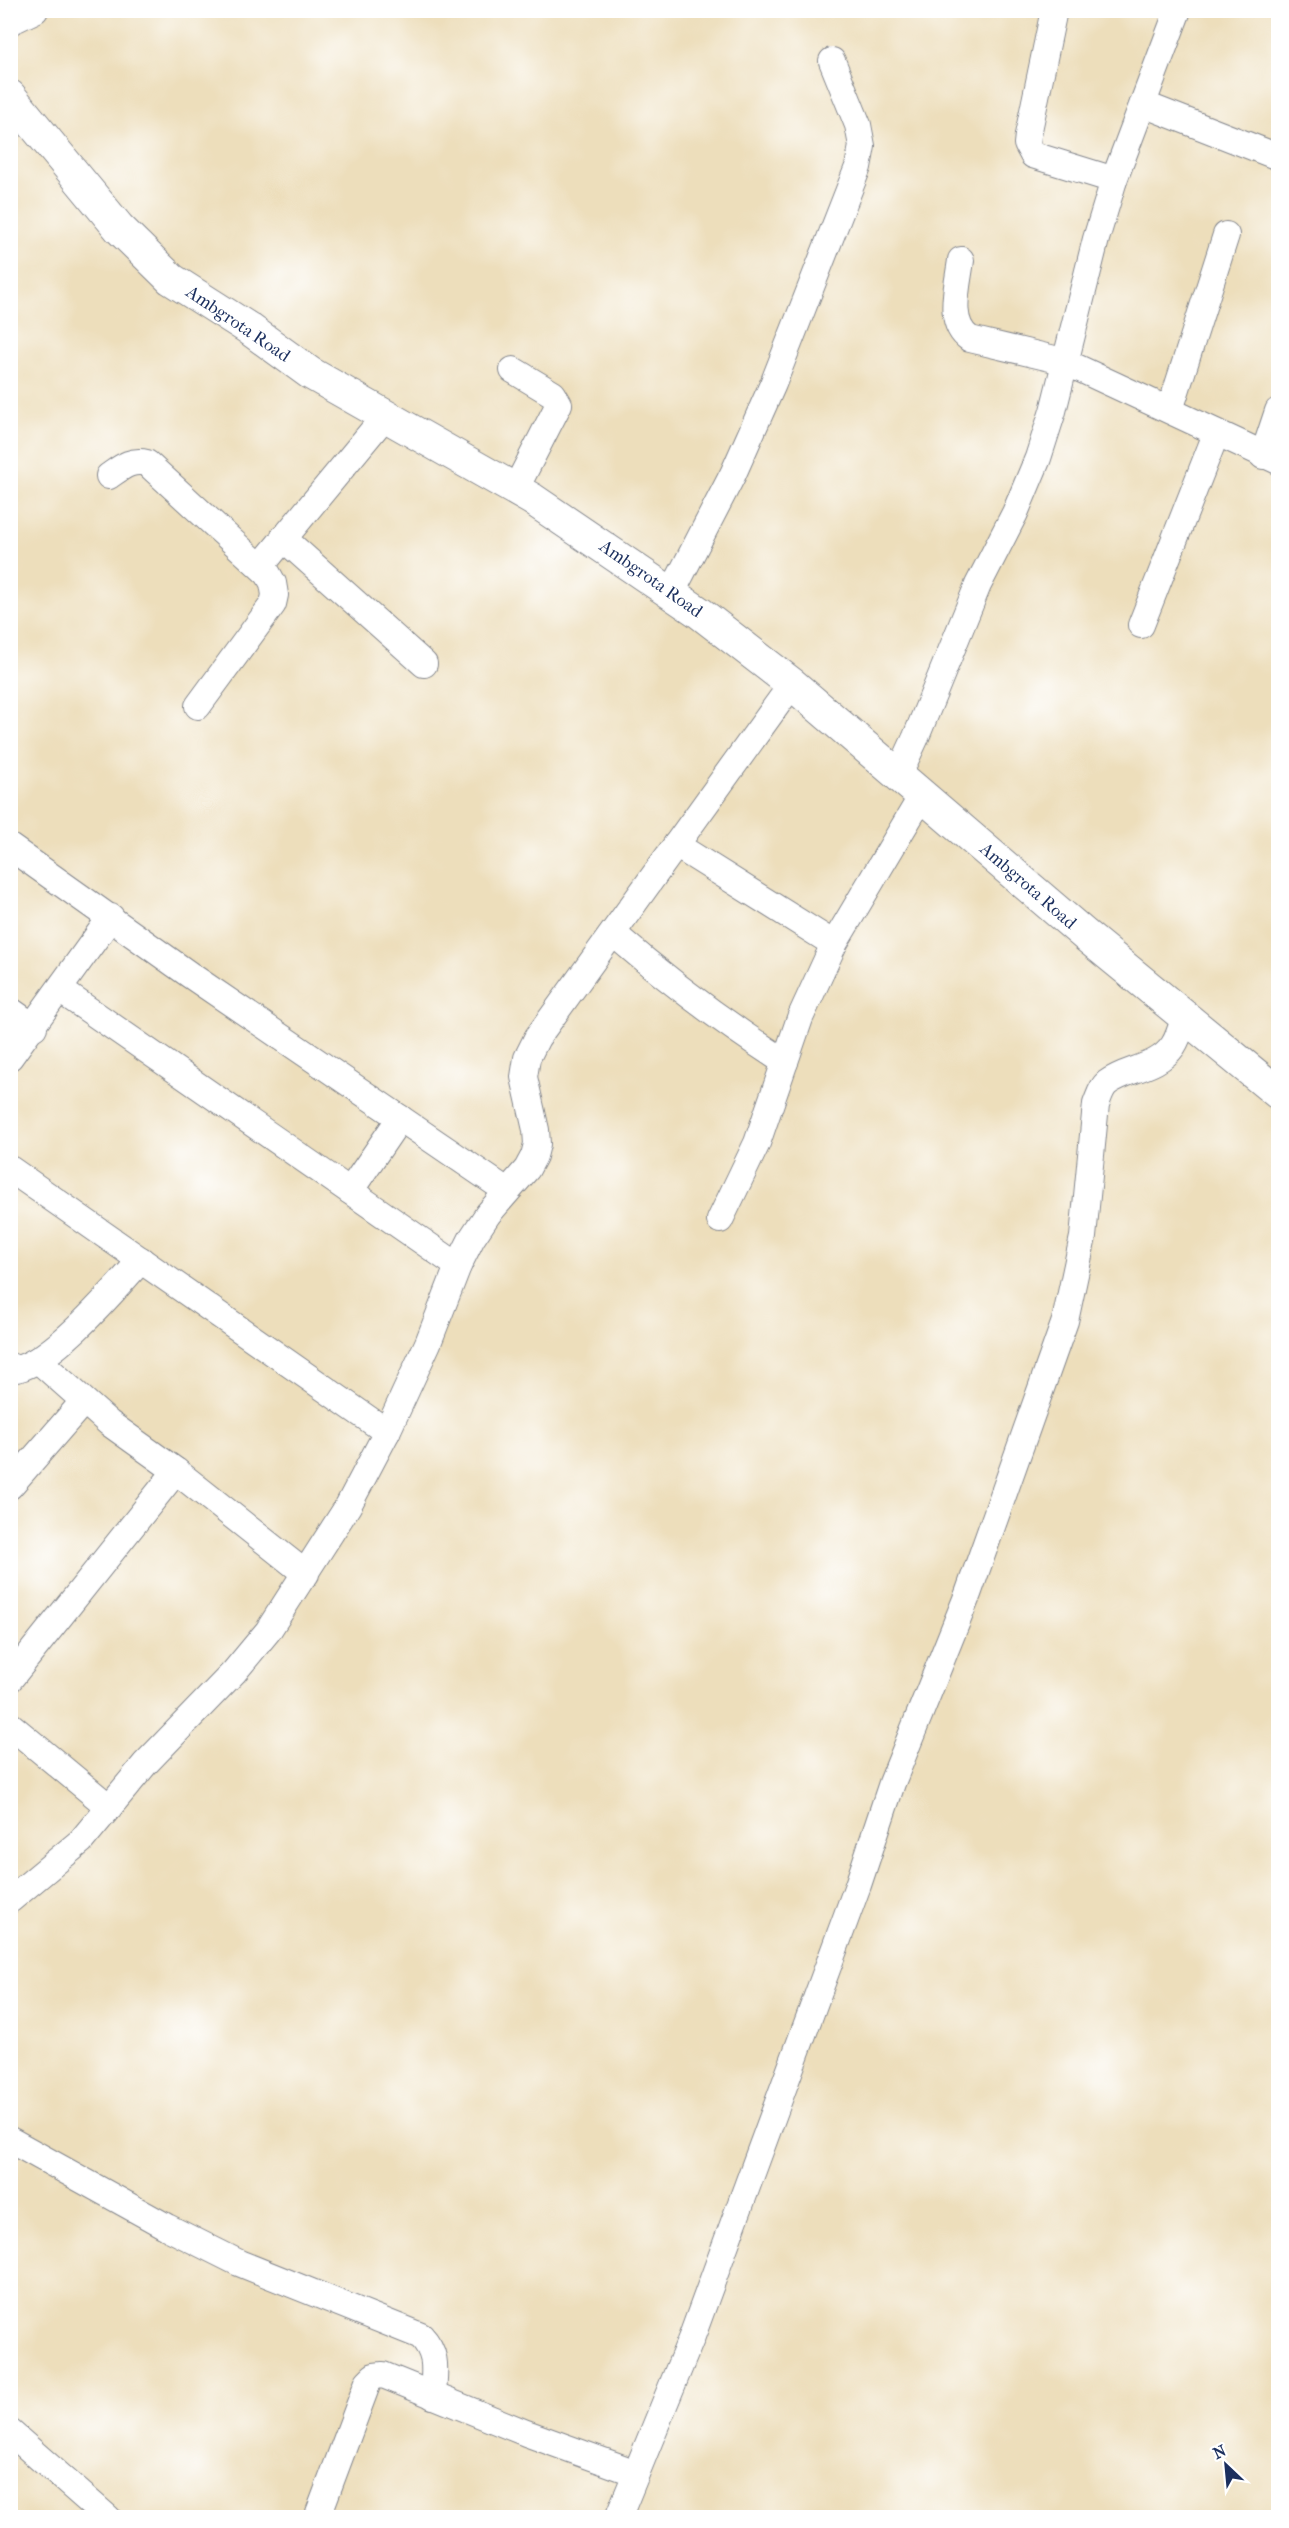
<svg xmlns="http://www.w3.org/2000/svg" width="1289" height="2528" font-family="'IM FELL French Canon',serif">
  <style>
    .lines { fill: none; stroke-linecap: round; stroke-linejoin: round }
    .minor-casing { stroke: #84868c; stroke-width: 28 }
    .major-casing { stroke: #84868c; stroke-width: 34 }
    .minor { stroke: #fff; stroke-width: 26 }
    .major { stroke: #fff; stroke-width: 32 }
    .labels { text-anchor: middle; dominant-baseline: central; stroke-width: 4.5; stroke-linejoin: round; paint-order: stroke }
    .street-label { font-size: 18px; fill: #1b2f5e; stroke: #fff }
  </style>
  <rect width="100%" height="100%" fill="#fff"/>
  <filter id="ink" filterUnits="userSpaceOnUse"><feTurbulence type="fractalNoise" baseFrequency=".0167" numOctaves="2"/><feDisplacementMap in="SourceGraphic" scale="12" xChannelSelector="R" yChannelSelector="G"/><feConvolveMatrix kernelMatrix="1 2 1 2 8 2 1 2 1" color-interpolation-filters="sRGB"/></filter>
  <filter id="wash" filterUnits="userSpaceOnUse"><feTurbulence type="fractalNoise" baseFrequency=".008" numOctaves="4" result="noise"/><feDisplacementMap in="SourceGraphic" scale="24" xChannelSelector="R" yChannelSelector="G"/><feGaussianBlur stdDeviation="1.35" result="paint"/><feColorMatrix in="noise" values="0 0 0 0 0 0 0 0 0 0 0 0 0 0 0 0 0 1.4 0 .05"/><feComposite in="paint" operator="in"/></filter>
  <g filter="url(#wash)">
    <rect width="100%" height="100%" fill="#eddebb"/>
  </g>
  <g filter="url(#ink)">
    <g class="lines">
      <g class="minor-casing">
        <g id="minor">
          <polyline points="1054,10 1028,135 1027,144 1033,155 1114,180"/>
          <polyline points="10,22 35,10"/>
          <polyline points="1143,104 1278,157"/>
          <path d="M961 260C958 285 946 323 970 339L1063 361 1278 461"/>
          <polyline points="513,370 553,394 559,404 515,490"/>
          <polyline points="1170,410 1226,235"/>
          <polyline points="1263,456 1278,411"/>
          <path d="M109 476C122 467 131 459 147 463L268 574 273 583 275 595 273 604 198 706"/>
          <polyline points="283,538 424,664"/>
          <polyline points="261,566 385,416"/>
          <polyline points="671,594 733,474 773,384 858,167 862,146 858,125 832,61"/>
          <polyline points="1141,625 1216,434"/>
          <polyline points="898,776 916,737 978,585 1015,513 1038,458 1053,411 1096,239 1114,180 1178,10"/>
          <polyline points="676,845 834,944"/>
          <polyline points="10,847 190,975 507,1191"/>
          <path d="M614 934C668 981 724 1023 785 1062"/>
          <polyline points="60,990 458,1266"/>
          <polyline points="10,1010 34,1027"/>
          <polyline points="10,1057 111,917"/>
          <polyline points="10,1169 387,1432"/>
          <polyline points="350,1191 400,1118"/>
          <polyline points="720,1220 757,1143 800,1018 834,944 922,796"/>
          <polyline points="38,1360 109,1423 176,1471 306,1574"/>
          <path d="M10 1366 17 1369C56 1359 114 1290 141 1260"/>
          <polyline points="10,1486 83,1402"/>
          <polyline points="10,1679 176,1471"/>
          <polyline points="10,1725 109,1807"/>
          <polyline points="10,1900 81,1841 145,1764 234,1672 268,1631 348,1506 387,1432 428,1343 458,1266 472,1238 488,1214 527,1169 534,1156 537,1144 536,1130 524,1077 527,1058 537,1038 792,684"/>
          <path d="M10 2140 167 2227 239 2263 421 2336C439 2355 434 2372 433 2396"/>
          <polyline points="10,2432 108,2518"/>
          <polyline points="317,2518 368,2382 374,2376 383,2375 526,2433 636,2473"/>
          <path d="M618 2518 691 2339 731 2230 858 1885 892 1783 968 1594 1065 1321 1083 1237 1096 1104C1099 1097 1101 1088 1107 1083 1127 1068 1157 1069 1173 1046 1179 1037 1182 1025 1185 1015"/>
        </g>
      </g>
      <g class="major-casing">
        <polyline id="major" points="10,96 119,228 171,279 248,328 310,373 532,499 700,613 792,684 1085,935 1278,1093"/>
      </g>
      <use href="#minor" class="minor"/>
      <use href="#major" class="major"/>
    </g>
  </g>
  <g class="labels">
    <g class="street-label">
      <text transform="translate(238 324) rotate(34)">Ambgrota Road</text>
      <text transform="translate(651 579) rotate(35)">Ambgrota Road</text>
      <text transform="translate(1028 886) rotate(41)">Ambgrota Road</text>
    </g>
  </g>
  <rect width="1289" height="2528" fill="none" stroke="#fff" stroke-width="36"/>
  <g transform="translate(1226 2465) rotate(334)" stroke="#ffffff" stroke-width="4.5" paint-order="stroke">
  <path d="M0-4.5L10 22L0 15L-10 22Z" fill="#1b2f5e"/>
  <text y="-9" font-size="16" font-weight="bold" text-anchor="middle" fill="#1b2f5e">N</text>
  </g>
</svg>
